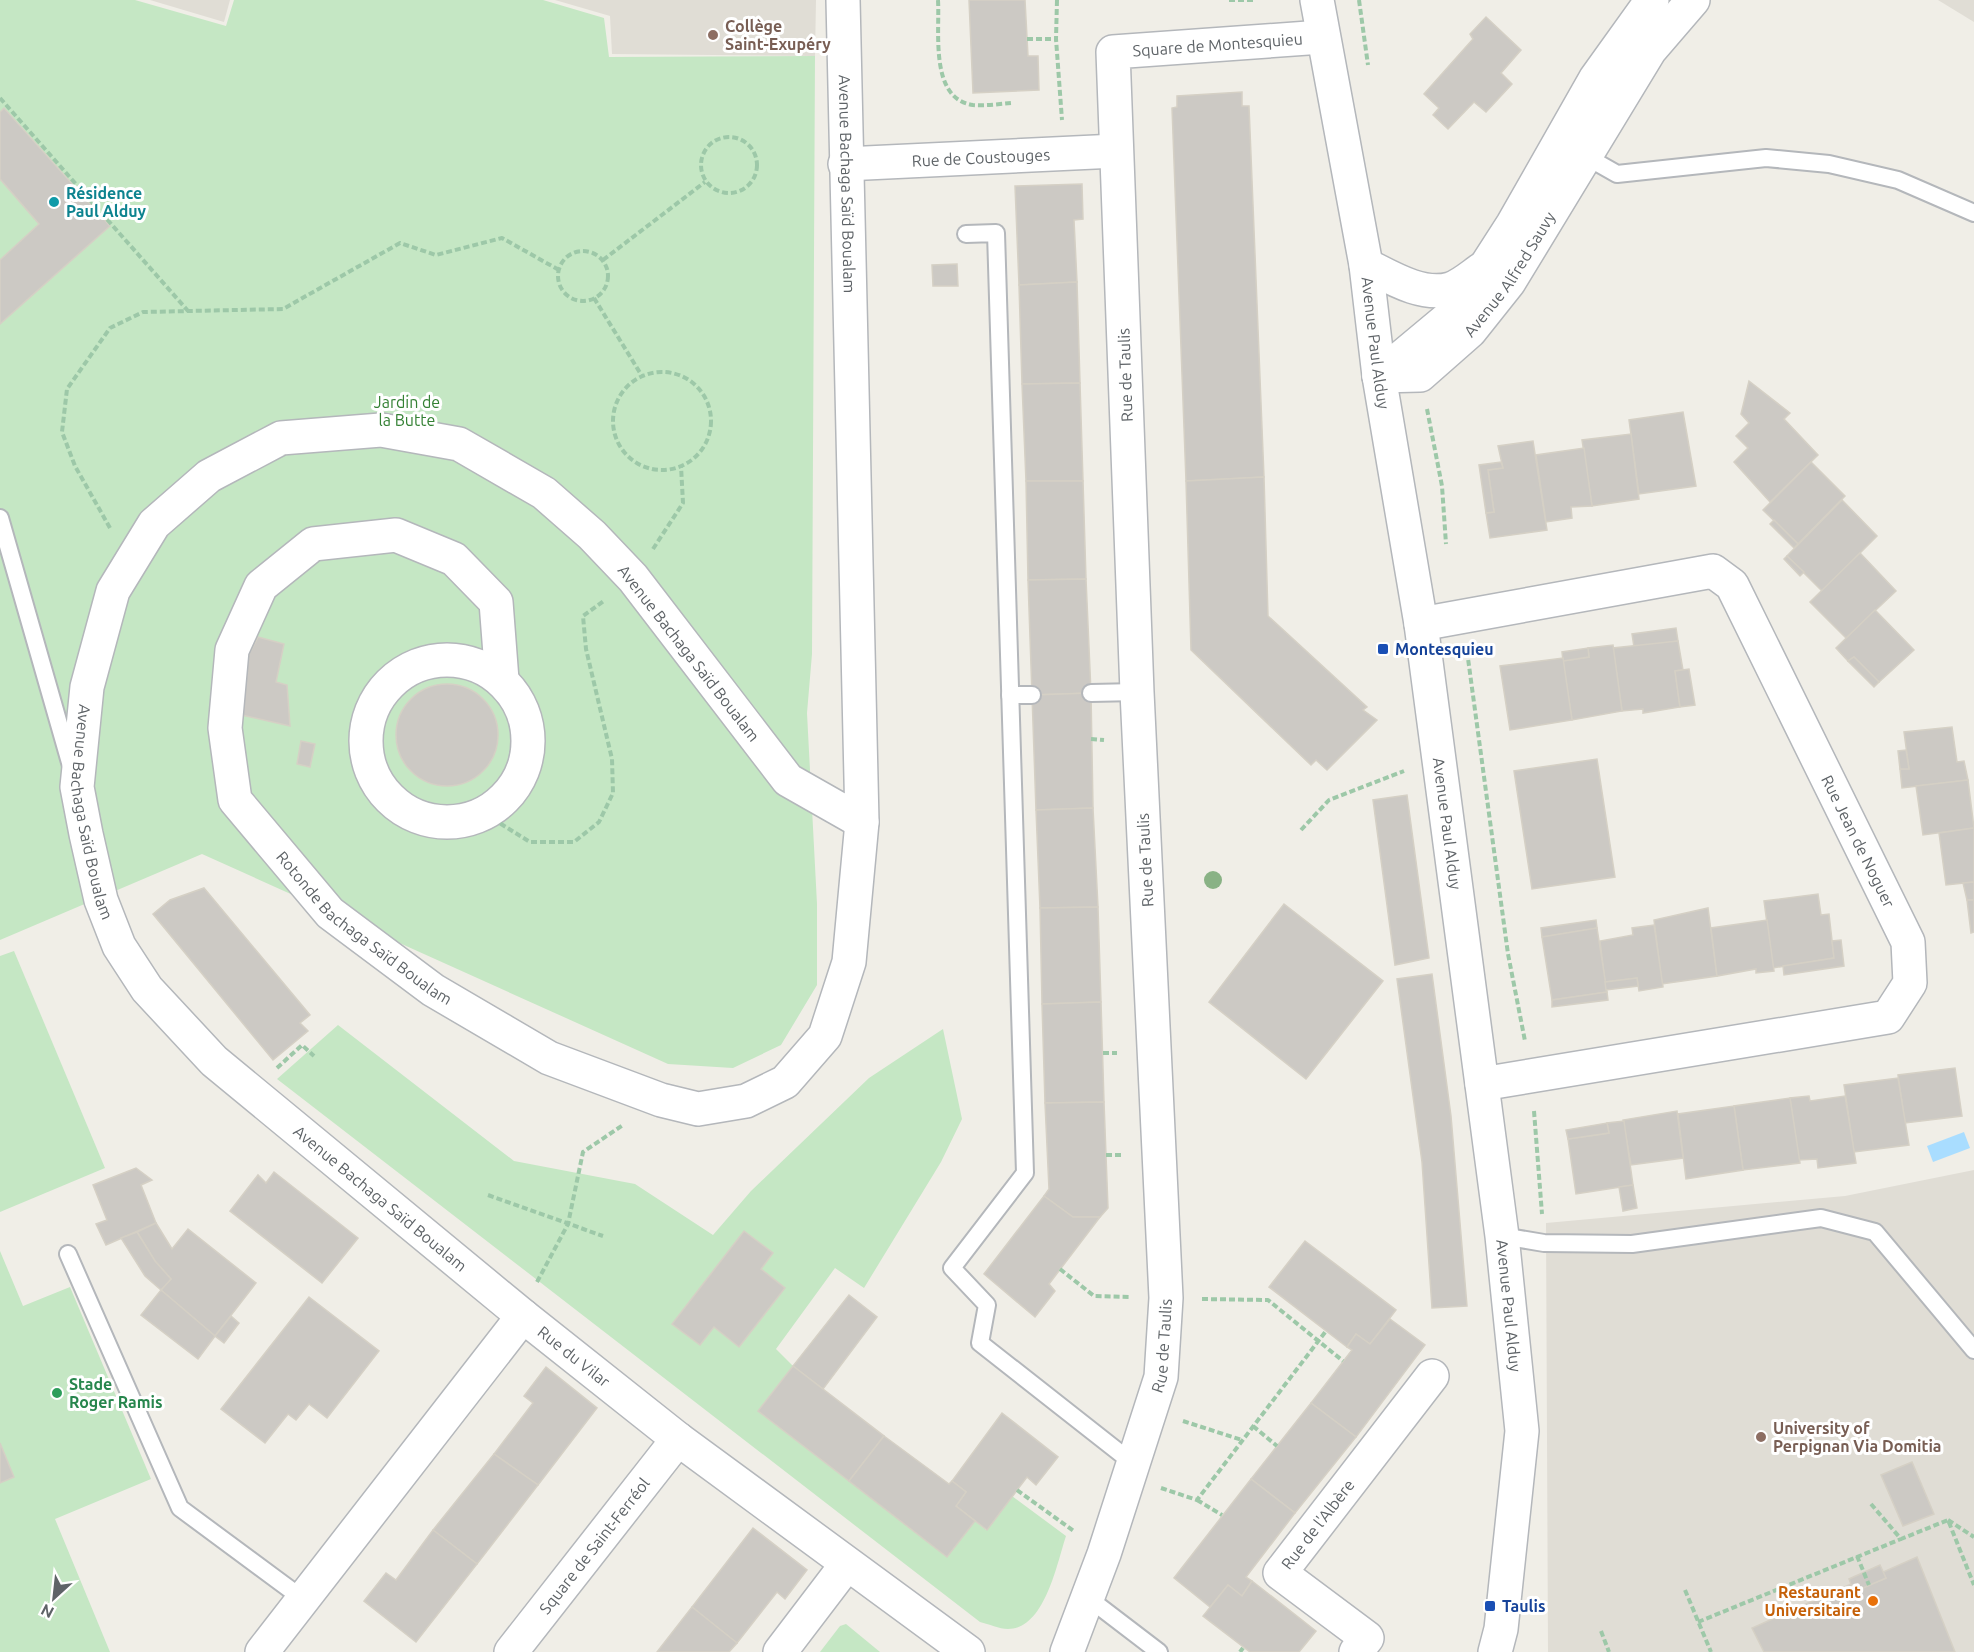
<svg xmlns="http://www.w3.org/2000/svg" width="1974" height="1652" font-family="Ubuntu,sans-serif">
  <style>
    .education { fill: #e0ddd5 }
    .green { fill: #c5e7c4 }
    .water { fill: #a9ddff }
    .building { fill: #ccc9c4; stroke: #d5d0c5; stroke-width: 1.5 }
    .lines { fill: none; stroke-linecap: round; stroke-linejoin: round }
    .service-casing { stroke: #b4b7bb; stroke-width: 20 }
    .minor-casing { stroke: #b4b7bb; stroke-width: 36 }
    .path { stroke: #9dc8a8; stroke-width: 4; stroke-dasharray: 6 3; stroke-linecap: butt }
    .service { stroke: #fff; stroke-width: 16 }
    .minor { stroke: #fff; stroke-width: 33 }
    .tree { fill: #89b285 }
    .education-dot { fill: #8d6e63; stroke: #fff; stroke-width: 2 }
    .culture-dot { fill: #0f9aa8; stroke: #fff; stroke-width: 2 }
    .transit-dot { fill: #1a4fb4; stroke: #fff; stroke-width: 2 }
    .leisure-dot { fill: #2e9e5b; stroke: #fff; stroke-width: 2 }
    .food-dot { fill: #e8710a; stroke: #fff; stroke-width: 2 }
    .labels { text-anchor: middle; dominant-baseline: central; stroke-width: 6; stroke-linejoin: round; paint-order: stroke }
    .education-label { font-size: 16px; font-weight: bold; fill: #785e54; stroke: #fff; text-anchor: start }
    .street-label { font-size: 16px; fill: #5e6367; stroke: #fff }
    .culture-label { font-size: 16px; font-weight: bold; fill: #0d838f; stroke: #fff; text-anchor: start }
    .park-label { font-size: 16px; fill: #348134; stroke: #fff }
    .transit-label { font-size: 16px; font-weight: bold; fill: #164399; stroke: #fff; text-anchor: start }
    .leisure-label { font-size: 16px; font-weight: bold; fill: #27864d; stroke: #fff; text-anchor: start }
    .food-label { font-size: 16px; font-weight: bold; fill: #c56008; stroke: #fff; text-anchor: end }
  </style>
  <rect width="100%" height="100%" fill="#f0eee7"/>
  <g class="education">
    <polygon points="150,0 230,0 224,22"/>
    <polygon points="555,0 816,0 815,56 612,54 610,16"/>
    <polygon points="1938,0 1974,0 1974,22"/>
    <polygon points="1974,1170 1974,1652 1548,1652 1546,1223 1845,1196"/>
  </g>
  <g class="green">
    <polygon points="0,0 135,0 226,26 234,0 543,0 604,18 609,57 815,56 812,654 807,713 817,904 817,985 781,1045 733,1068 668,1064 202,854 0,940"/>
    <polygon points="14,951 105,1168 0,1212 0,956"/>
    <path d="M338 1025 514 1161 635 1184 713 1235 751 1191 869 1078 943 1029 962 1119 941 1162 864 1288 835 1268 776 1349 793 1366 758 1411 849 1481 975 1521 986 1530 1012 1496 1066 1536C1057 1563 1045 1629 1008 1629 999 1629 989 1624 980 1622L277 1079Z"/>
    <polygon points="0,1251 23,1306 70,1287 151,1479 55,1519 110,1652 0,1652"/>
    <polygon points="846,1624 880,1652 820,1652 840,1626"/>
  </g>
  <polygon class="water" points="1964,1132 1970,1148 1933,1162 1927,1146"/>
  <g class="building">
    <polygon points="969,0 1025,0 1028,56 1038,56 1039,90 973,93"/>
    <polygon points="1486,17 1521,50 1501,73 1512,84 1486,112 1474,102 1448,129 1433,115 1439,108 1424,94 1473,39 1470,34"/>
    <polygon points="1242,92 1242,106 1249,106 1264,477 1186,481 1172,108 1177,107 1177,96"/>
    <polygon points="4,108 110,226 0,324 0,260 39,224 0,179 0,112"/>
    <polygon points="1082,184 1083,219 1074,220 1077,282 1019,285 1015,186"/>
    <polygon points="957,264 958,286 933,286 932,265"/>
    <polygon points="1077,282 1080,383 1022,384 1019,285"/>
    <polygon points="1749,381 1790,413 1784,419 1818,455 1770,502 1734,462 1748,448 1736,436 1749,423 1741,414"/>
    <polygon points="1080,383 1083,481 1026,481 1022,384"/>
    <polygon points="1683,412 1696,486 1639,494 1629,420"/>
    <polygon points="1631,434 1639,499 1592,506 1582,440"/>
    <polygon points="1533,441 1547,530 1490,538 1486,513 1494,512 1488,470 1503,468 1498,446"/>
    <polygon points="1584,448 1592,506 1571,507 1572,518 1546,522 1536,455"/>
    <polygon points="1501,462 1503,468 1488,470 1494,512 1486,513 1479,465"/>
    <polygon points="1811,462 1845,496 1798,544 1763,510"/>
    <polygon points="1264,477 1268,616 1367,707 1363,710 1377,720 1327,770 1316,760 1311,765 1191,650 1186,481"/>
    <polygon points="1026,481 1083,481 1086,579 1028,580"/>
    <polygon points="1842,500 1877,536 1822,591 1787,556"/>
    <polygon points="1774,520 1798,544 1794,548 1770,524"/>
    <polygon points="1860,553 1896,591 1846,638 1810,602"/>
    <polygon points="1787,556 1804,572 1800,576 1784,559"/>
    <polygon points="1086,579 1091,693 1032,695 1028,580"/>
    <polygon points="1875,610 1914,650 1879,682 1854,657 1848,661 1836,648"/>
    <polygon points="1676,628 1678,641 1634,647 1632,634"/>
    <polygon points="258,637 284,644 276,682 287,685 290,726 242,715 238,711 247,675 240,672"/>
    <polygon points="1678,641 1683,670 1675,671 1680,707 1643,713 1643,709 1622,711 1613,648"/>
    <polygon points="1613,645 1622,711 1572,720 1563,661 1589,657 1588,648"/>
    <polygon points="1588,648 1589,657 1563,661 1562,652"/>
    <polygon points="1854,657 1879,682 1874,687 1848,661"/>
    <polygon points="1563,658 1572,720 1510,730 1500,666"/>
    <polygon points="1689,669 1695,705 1680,707 1675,671"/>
    <circle cx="447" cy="735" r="51"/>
    <polygon points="1091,693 1093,808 1036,810 1032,695"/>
    <polygon points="1952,727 1957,762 1964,761 1968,780 1902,788 1900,769 1909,769 1904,732"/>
    <polygon points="301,741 315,744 310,767 297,764"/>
    <polygon points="1906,750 1909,769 1900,769 1898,751"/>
    <polygon points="1597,759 1615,877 1532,889 1514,771"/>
    <polygon points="1968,780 1974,828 1923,835 1916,786"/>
    <polygon points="1407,795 1429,958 1395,965 1373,800"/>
    <polygon points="1093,808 1098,907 1040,908 1036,810"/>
    <polygon points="1974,828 1974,882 1946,885 1939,833"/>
    <polygon points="1974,882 1974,900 1967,900 1963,883"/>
    <polygon points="204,888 310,1015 300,1023 308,1031 273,1060 153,914 170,900"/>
    <polygon points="1818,894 1821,915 1829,914 1834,958 1773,968 1764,901"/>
    <polygon points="1967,900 1974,900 1974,932 1971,933"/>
    <polygon points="1284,904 1383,981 1306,1079 1209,1002"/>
    <polygon points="1098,907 1101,1002 1042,1004 1040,908"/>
    <polygon points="1708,908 1717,976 1662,984 1654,920"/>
    <polygon points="1596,920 1597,928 1542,937 1541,928"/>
    <polygon points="1767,920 1774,971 1756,973 1756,969 1717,976 1711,928"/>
    <polygon points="1654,925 1663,987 1639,991 1637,978 1605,982 1600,941 1633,935 1632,928"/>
    <polygon points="1597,928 1607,992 1552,1000 1542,937"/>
    <polygon points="1841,940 1844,966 1784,975 1783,966 1834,958 1832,941"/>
    <polygon points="1432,974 1451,1116 1467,1306 1432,1308 1422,1162 1397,979"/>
    <polygon points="1637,978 1638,986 1606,990 1605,982"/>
    <polygon points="1607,992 1608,1000 1552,1007 1552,1000"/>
    <polygon points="1101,1002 1104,1102 1045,1103 1042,1004"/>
    <polygon points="1955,1068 1962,1116 1905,1123 1898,1075"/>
    <polygon points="1898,1078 1909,1145 1854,1152 1844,1085"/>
    <polygon points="1809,1096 1810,1101 1845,1096 1856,1163 1818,1168 1817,1159 1799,1160 1790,1098"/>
    <polygon points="1790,1098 1800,1163 1743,1170 1734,1106"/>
    <polygon points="1104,1102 1108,1208 1100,1217 1073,1217 1044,1196 1049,1189 1045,1103"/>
    <polygon points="1734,1106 1743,1170 1686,1179 1678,1114"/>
    <polygon points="1677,1111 1683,1158 1631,1165 1623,1120"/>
    <polygon points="1624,1121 1633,1185 1576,1194 1568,1139 1609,1133 1607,1123"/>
    <polygon points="1607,1123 1609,1133 1568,1139 1566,1130"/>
    <polygon points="136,1168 152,1180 141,1185 156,1223 106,1245 96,1224 107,1220 93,1185"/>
    <polygon points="274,1172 358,1238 322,1283 230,1211 258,1175 266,1183"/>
    <polygon points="1633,1185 1637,1208 1623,1211 1619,1187"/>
    <polygon points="1044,1196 1073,1217 1100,1217 1049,1284 1055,1291 1035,1317 984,1274"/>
    <polygon points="156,1223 172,1249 188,1229 256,1283 215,1336 161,1290 171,1279 155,1261 137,1232"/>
    <polygon points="744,1231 773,1253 761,1269 785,1288 739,1347 714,1327 700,1345 672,1324"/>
    <polygon points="137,1232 155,1261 171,1279 161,1290 145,1276 121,1238"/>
    <polygon points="1305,1241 1396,1310 1370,1344 1356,1334 1347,1347 1269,1287"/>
    <polygon points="161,1290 215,1336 198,1359 141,1315"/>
    <polygon points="849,1295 877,1317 823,1389 793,1366"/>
    <polygon points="309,1297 379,1351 327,1418 309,1404 296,1420 288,1414 265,1443 221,1409"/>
    <polygon points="231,1316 239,1323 224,1343 215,1336"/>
    <polygon points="1390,1319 1425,1345 1356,1437 1311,1403 1352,1350 1347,1347 1356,1334 1370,1344"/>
    <polygon points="793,1366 884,1436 849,1481 758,1411"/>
    <polygon points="546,1367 597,1408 538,1485 494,1454 533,1403 524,1396"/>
    <polygon points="1311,1403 1356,1437 1295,1513 1251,1479"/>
    <polygon points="1002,1413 1058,1457 1036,1485 1027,1477 987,1530 956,1506 966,1492 952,1481"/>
    <polygon points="884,1436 949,1484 952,1481 966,1492 956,1506 975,1521 947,1557 849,1481"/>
    <polygon points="0,1443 14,1477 0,1483"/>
    <polygon points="494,1454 538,1485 477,1564 433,1530"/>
    <polygon points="1912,1462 1934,1514 1903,1526 1881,1475"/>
    <polygon points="1251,1479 1295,1513 1246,1577 1252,1581 1242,1596 1228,1585 1210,1607 1174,1578"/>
    <polygon points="753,1528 807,1570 785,1599 777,1592 737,1643 692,1607"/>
    <polygon points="433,1530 477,1564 416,1642 364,1601 386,1573 396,1580"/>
    <polygon points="1917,1557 1955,1652 1764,1652 1752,1628 1851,1584 1854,1592 1869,1585 1886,1578 1883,1572"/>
    <polygon points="1880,1565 1886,1578 1854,1592 1849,1579"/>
    <polygon points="1252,1581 1316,1631 1299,1652 1250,1652 1203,1616 1228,1585 1242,1596"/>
    <polygon points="692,1607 737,1643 729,1652 657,1652"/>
  </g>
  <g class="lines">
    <g class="service-casing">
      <g id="service">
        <polyline points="1580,153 1617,174 1766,158 1829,164 1898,180 1974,213"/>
        <polyline points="966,234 996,233 1025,1173 952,1268 987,1305 980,1343 1134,1464"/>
        <polyline points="0,518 71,766"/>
        <polyline points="1091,693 1137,692"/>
        <polyline points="1010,695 1032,695"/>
        <polyline points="1502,1236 1544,1243 1632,1244 1821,1218 1875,1232 1974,1350"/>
        <polyline points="68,1254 180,1508 303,1599"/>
        <polyline points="1087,1597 1159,1652"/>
      </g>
    </g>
    <g class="minor-casing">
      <g id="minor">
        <path id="s1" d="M843 0 862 822 788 780 633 578 592 535 544 493 459 444 381 430 281 438 209 476 154 524 113 591 87 687 77 787 86 834 101 900 119 946 147 989 214 1061 523 1316 678 1439 968 1652"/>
        <path id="s2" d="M1317 0 1366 265 1379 376 1421 624 1502 1236 1522 1431 1501 1629 1495 1652"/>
        <path id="s3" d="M845 164 1116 151"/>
        <path d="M1366 265C1390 277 1422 297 1450 289 1461 286 1473 275 1482 269"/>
        <path id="s4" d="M1379 376 1420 375 1470 331 1509 282 1650 50 1693 0"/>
        <polyline points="1379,376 1457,311 1513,224 1596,78 1652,0"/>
        <path id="s5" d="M1421 624 1713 571 1732 585 1908 942 1910 983 1888 1017 1482 1084"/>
        <circle cx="447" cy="741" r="81"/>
        <path id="s6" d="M502 680 496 602 454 559 396 535 313 544 261 586 232 650 225 728 235 800 330 913 433 990 549 1058 661 1100 698 1109 746 1101 785 1082 825 1036 849 962 862 822"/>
        <polyline points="262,1652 523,1316"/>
        <path id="s7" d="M511 1652 678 1439"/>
        <polyline points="780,1652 847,1564"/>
        <path id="s8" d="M1067 1652 1104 1554 1161 1377 1166 1298 1137 692 1113 52 1322 37"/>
        <path id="s9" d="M1356 1652 1367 1638 1280 1573 1432 1376"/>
      </g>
    </g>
    <g class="path">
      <path d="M938 0C940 31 929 99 973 105 985 106 999 104 1011 103"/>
      <polyline points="1057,0 1056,39 1062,120"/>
      <polyline points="1229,0 1253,0"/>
      <polyline points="1359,0 1368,65"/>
      <polyline points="1027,39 1056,39"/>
      <polyline points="0,98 188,311"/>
      <circle cx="729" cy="165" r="28"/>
      <circle cx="583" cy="276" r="25"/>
      <polyline points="603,260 705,182"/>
      <polyline points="594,298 642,376"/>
      <circle cx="662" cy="421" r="49"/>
      <polyline points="1427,409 1442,486 1446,544"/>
      <polyline points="110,528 75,466 62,432 67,389 110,328 143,312 283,309 400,243 436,255 502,238 559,270"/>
      <polyline points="653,549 683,503 681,466"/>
      <polyline points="1467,651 1508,954 1525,1041"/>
      <polyline points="1091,739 1104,740"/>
      <polyline points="485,814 530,842 574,842 599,822 613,793 612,759 586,649 583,616 605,600"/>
      <polyline points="1301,830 1329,800 1404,771"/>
      <polyline points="1103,1053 1117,1053"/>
      <polyline points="277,1068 302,1045 314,1056"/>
      <polyline points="1534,1111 1542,1214"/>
      <polyline points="1106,1155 1124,1155"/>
      <polyline points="488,1195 603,1236"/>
      <polyline points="1060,1269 1094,1296 1131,1297"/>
      <polyline points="537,1282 568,1224 583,1152 623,1125"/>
      <polyline points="1202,1299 1268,1300 1343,1361"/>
      <polyline points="1183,1421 1242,1440"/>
      <polyline points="1253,1426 1277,1446"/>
      <polyline points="1161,1488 1197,1500 1326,1331"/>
      <polyline points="1017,1490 1075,1532"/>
      <polyline points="1197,1500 1222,1515"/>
      <polyline points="1871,1504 1901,1539 1948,1520 1974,1585"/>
      <polyline points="1948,1520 1974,1537"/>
      <polyline points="1857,1556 1869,1585"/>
      <polyline points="1685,1590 1711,1652"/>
      <polyline points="1698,1622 1901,1539"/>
      <polyline points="1601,1631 1609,1652"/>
      <polyline points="1240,1652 1243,1648"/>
    </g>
    <use href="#service" class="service"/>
    <use href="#minor" class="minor"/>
  </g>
  <circle class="tree" cx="1213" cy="880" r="9"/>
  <g class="education-dot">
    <circle cx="713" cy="35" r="6"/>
    <circle cx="1761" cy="1437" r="6"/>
  </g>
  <circle class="culture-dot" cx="54" cy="202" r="6"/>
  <g class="transit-dot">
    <rect x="1377" y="643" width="12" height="12" rx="3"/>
    <rect x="1484" y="1600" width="12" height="12" rx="3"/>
  </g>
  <circle class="leisure-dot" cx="57" cy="1393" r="6"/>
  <circle class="food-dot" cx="1873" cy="1601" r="6"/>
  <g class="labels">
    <g class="education-label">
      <text x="725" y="26">Collège<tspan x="725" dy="18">Saint-Exupéry</tspan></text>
      <text x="1773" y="1428">University of<tspan x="1773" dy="18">Perpignan Via Domitia</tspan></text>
    </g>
    <g class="street-label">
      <text stroke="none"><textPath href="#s8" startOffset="1722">Square de Montesquieu</textPath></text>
      <text stroke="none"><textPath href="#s3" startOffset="136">Rue de Coustouges</textPath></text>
      <text stroke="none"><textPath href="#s1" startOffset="184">Avenue Bachaga Saïd Boualam</textPath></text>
      <text stroke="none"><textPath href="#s4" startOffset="177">Avenue Alfred Sauvy</textPath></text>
      <text stroke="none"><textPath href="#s2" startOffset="348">Avenue Paul Alduy</textPath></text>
      <text transform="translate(1125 375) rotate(-92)">Rue de Taulis</text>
      <text transform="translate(689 653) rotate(52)">Avenue Bachaga Saïd Boualam</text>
      <text stroke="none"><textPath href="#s1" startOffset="2022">Avenue Bachaga Saïd Boualam</textPath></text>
      <text stroke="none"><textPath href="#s2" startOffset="834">Avenue Paul Alduy</textPath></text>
      <text stroke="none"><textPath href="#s5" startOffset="606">Rue Jean de Noguer</textPath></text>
      <text transform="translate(1145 860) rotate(-93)">Rue de Taulis</text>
      <text stroke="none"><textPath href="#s6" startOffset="756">Rotonde Bachaga Saïd Boualam</textPath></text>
      <text stroke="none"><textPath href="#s1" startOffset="2526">Avenue Bachaga Saïd Boualam</textPath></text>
      <text stroke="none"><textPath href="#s2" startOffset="1320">Avenue Paul Alduy</textPath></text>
      <text stroke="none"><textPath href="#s8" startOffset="322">Rue de Taulis</textPath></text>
      <text stroke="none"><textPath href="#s1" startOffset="2776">Rue du Vilar</textPath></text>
      <text stroke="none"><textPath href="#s9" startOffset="188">Rue de l'Albère</textPath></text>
      <text stroke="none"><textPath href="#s7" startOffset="135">Square de Saint-Ferréol</textPath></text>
    </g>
    <g class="culture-label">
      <text x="66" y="193">Résidence<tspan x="66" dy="18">Paul Alduy</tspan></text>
    </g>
    <g class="park-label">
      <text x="407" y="402">Jardin de<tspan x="407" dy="18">la Butte</tspan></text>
    </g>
    <g class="transit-label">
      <text x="1395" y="649">Montesquieu</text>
      <text x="1502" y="1606">Taulis</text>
    </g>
    <g class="leisure-label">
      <text x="69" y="1384">Stade<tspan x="69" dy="18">Roger Ramis</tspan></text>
    </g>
    <g class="food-label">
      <text x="1861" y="1592">Restaurant<tspan x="1861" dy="18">Universitaire</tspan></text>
    </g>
  </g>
  <g transform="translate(54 1598) rotate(207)" stroke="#ffffff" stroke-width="4.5" paint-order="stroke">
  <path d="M0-4.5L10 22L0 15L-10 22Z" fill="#5e6367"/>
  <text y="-9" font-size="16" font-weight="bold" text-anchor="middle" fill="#5e6367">N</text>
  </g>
</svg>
